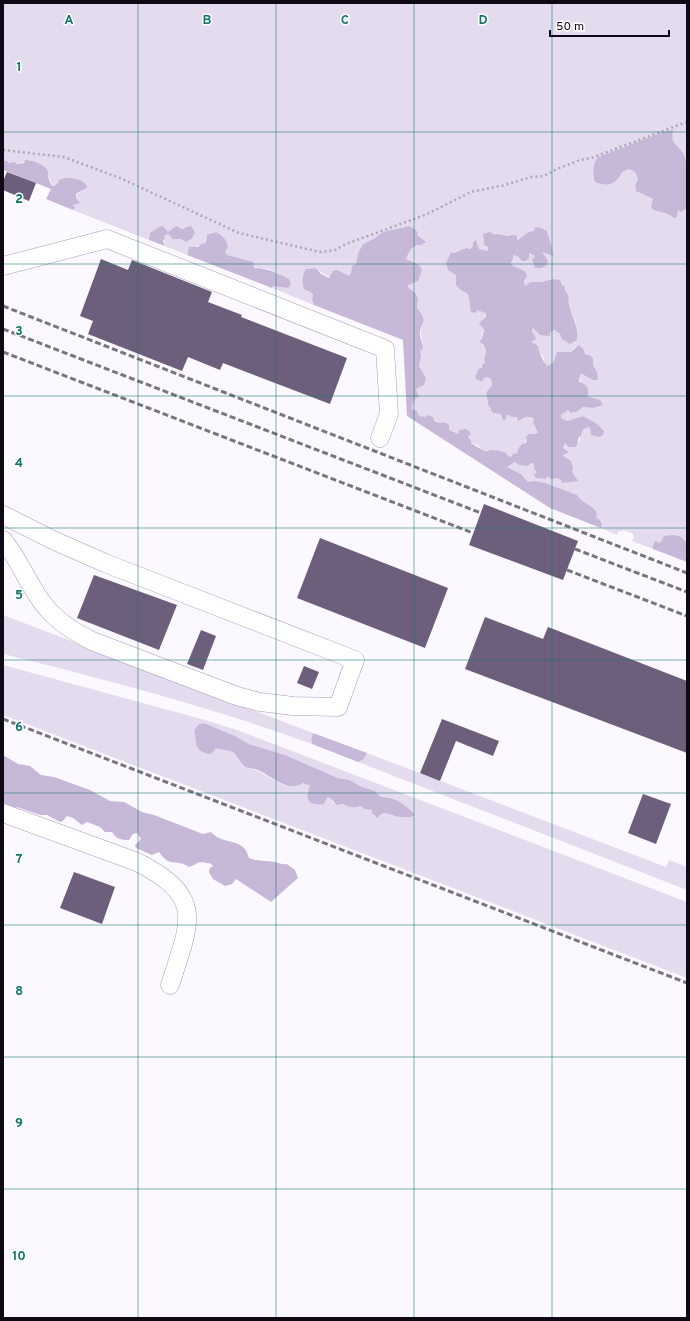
<svg xmlns="http://www.w3.org/2000/svg" width="690" height="1321" font-family="Overpass,sans-serif">
  <style>
    .green { fill: #e5dbef; fill-rule: evenodd }
    .forest { fill: #c7b8d8 }
    .building { fill: #6d5f7b }
    .lines { fill: none; stroke-linecap: round; stroke-linejoin: round }
    .minor-casing { stroke: #aa9bba; stroke-width: 19 }
    .path { stroke: #ada9b2; stroke-width: 2.5; stroke-dasharray: 2 3; stroke-linecap: butt }
    .minor { stroke: #fff; stroke-width: 18 }
    .rail { stroke: #79757f; stroke-width: 3; stroke-dasharray: 6 3; stroke-linecap: butt }
    .grid { fill: none; stroke: #0f766e; stroke-width: 1; stroke-opacity: 0.55 }
    .grid-label { font-size: 13px; text-anchor: middle; font-weight: bold; fill: #0f766e; stroke: #fff; stroke-width: 3; stroke-linejoin: round; paint-order: stroke }
  </style>
  <rect width="100%" height="100%" fill="#fbf8ff"/>
  <g class="green">
    <path d="M3 3H687V165L683 154 674 144 672 137 622 172 629 169 635 172 638 179 635 185 636 191 653 199 656 211 668 213 687 208V543H660L653 545V549L632 541 634 537 633 534C628 531 624 529 618 532L617 535 601 528 602 523C591 514 583 501 570 493 566 490 560 490 556 488 547 484 538 480 528 482L521 474 507 467 515 462 519 465 528 466 531 463 534 464 537 472 536 478 546 479 548 476 551 479 557 478 561 480 562 483 577 480C569 469 561 456 565 442H579L583 428 590 427 599 437 589 420 583 416 567 421 561 419V414L568 410 570 413 576 412 583 407 593 408 600 400C588 397 579 388 580 375L583 374 593 380 595 368 593 365C593 364 593 360 592 358 591 356 579 349 575 347L571 352H557L553 363 547 366 545 364 543 356 531 342 533 327 537 331 550 336V333L553 330 560 334 577 340C579 328 574 318 569 307 566 299 568 295 562 287 560 283 556 281 553 279L541 282H530L525 286 523 269 515 268 511 264 514 255 519 257 529 253 535 256 542 251 554 255 552 249 534 231 528 232 518 240 517 239 495 233 483 238 484 245 488 247V251L479 249 478 247 473 246 469 249 466 248 454 253 452 273 456 274 461 290 468 294 470 299 469 306 486 312C486 325 477 340 486 351 482 361 488 362 477 373 478 377 477 381 482 382L483 379 487 377 491 379 492 384 487 395 489 400 488 405 506 418 507 415H509L521 419C527 418 529 415 534 419L533 422 538 433 527 440 517 454 511 457H508L503 452 495 450H483L479 446 471 443V441L455 432 451 431 438 422 419 416 417 411 412 409V405L416 398V389L426 378 419 366 420 351 423 343C416 328 430 323 417 308L419 302 409 289 408 285 415 261 406 259 409 252 417 245V235L409 226 383 232 375 238 363 244 358 253 356 264 352 266 351 273 349 276C334 277 328 280 316 268L304 281 308 292 313 294 312 300 314 305 272 288V286L288 288C281 276 278 270 262 268 259 268 256 268 253 267 244 263 236 257 227 255L225 251 207 239 205 244 188 249 187 255 165 246 164 236 168 234 173 239H181L182 229 168 233 159 227 155 230 149 240 73 210 75 208 73 205 79 201 76 198 77 194 81 192 76 178C66 179 60 185 52 186L50 179 42 165 30 160 17 164 3 161Z"/>
    <path d="M3 615 313 733 311 739 312 744C211 707 107 680 3 654Z"/>
    <path d="M3 665 205 720 237 730 687 902V978L3 715ZM204 723 235 736 249 744 285 755 338 778 349 780 362 787 375 791 381 797H387L408 816 403 818 398 815 393 816 385 813 374 816 372 810 364 809 361 806C352 808 343 804 333 803L330 798 327 797 307 794 310 786 303 783C288 794 269 775 255 770 251 768 248 769 244 766 240 763 239 756 235 754 229 750 223 750 217 748 209 746 196 737 194 730L199 724Z"/>
    <polygon points="367,753 666,867 669,860 687,867 687,890 358,762 364,759"/>
  </g>
  <g class="forest">
    <path d="M673 130C670 146 679 144 684 155 690 170 687 191 687 208L681 212 678 210 677 217 674 218C665 210 659 214 651 208L653 199 636 191 635 185 638 179 635 172 629 169 622 172C616 185 608 187 595 182 593 173 592 165 598 157L666 131Z"/>
    <path d="M25 160C33 160 44 164 48 171 47 176 50 182 52 186 56 186 58 184 59 180 68 176 81 178 87 186L86 188 76 194V198L80 203 73 205 75 208 73 210 46 199 51 189 3 170V161H7L9 163 14 162 17 164 24 163Z"/>
    <polygon points="163,226 168,232 176,226 182,229 190,226 192,227 195,233 191,239 186,242 181,239 173,239 168,234 164,236 165,239 163,241 165,246 149,240 150,233 159,227"/>
    <path d="M409 226 415 229 418 233 417 235 426 242 421 245H417C410 249 409 252 406 259 413 262 418 262 422 270L418 281 408 285 409 289C418 293 419 299 417 308 430 323 419 323 420 336 421 341 423 343 423 349L420 351 421 357 419 366 426 378 424 385 416 389 419 397 416 398 412 405V409L417 411 419 416 425 417 428 415 433 417 434 421 440 423C444 422 446 422 449 425V430L459 434V430L466 429 469 431 471 434 468 437 471 441V443C473 445 485 451 486 451 490 449 498 450 503 452 507 453 507 456 511 457L514 453 517 454C518 449 520 443 526 443L527 440 526 437 529 434H534L538 433 533 422 534 419C529 415 524 418 518 421L517 417H512L509 415H507L505 420H503L501 414 494 413 491 411V408L488 405C489 400 485 396 487 392 488 389 491 388 492 384L491 379 487 377 483 379 482 382 476 379 475 376 477 373 478 369 482 368V365L485 362 484 359 486 351 483 344 479 342 482 339 484 330 479 323 486 317V313L477 310 476 313 471 312C469 306 470 300 468 294L461 290 456 285V275L448 270 446 263 451 252 454 253 466 248 470 249 473 246V242L476 240 479 249 488 251V247L484 245 483 234 490 232 493 234C498 233 501 235 507 236 511 236 513 234 517 236V239L518 240 528 232 534 231 535 227 541 228 547 231 554 256 542 252 548 261 546 266 541 268H535L532 260 535 256 529 253V258L526 261H522L519 257 514 255 511 264C517 270 526 267 527 277L524 280 525 286 530 282H541L553 279 560 280 562 285 565 287C564 291 566 291 568 295 569 298 568 302 569 305 572 318 579 326 577 340L570 344 562 339 560 334 554 330 550 333V336L540 335 533 328 532 331 536 339 531 342 538 346C538 350 544 363 547 366L553 363 557 352H571L579 345 584 350 585 354 591 356 593 359V365L597 372 598 378 597 380H593L582 374 580 375 579 382C587 384 589 388 588 396L600 400 603 405 593 408 583 407 576 412 570 413 568 410 564 413 561 414V418L567 421 583 416 597 424 604 431 603 435 599 437 591 435 590 427 583 429 581 436 579 437 576 447H569L565 443 563 448 569 452 563 455 565 457 571 461 573 467 572 472 578 481 562 483 561 480 557 478 551 479 548 476 546 479 536 478 534 475 537 472 534 469V464L531 463 528 466 519 465 515 462 507 467 521 474 528 482 534 481 545 483 577 495C582 504 594 505 597 514L596 518 599 519 602 524 601 528 550 508 407 416 403 340 314 305 312 300 313 294 304 289C302 282 302 275 306 269L316 268 321 274 329 278 333 271 337 270 349 276 351 273 352 266 356 264 358 253 363 244 375 238 383 232Z"/>
    <path d="M216 232C223 236 226 239 228 247L225 251 227 255 253 262 254 268C269 268 276 273 289 279L291 284 288 288 272 286V288L187 255 189 247H198L203 243 205 244 207 239V235Z"/>
    <polygon points="675,535 681,537 687,543 686,547 687,562 653,549 653,545 655,541 660,543 664,536"/>
    <path d="M204 723 235 736 249 744 285 755 338 778 349 780 362 787 375 791 381 797C395 797 405 804 414 814V816C406 819 393 816 385 813L381 814 377 818 372 813V810L364 809 361 806C354 808 349 808 343 804L337 805 330 798 327 797 324 804C309 806 304 800 310 786L303 783C287 794 270 774 255 769 250 768 247 769 243 765 240 762 239 758 236 755 232 750 222 750 216 748L212 753 209 754C192 750 198 743 194 730L199 724Z"/>
    <polygon points="313,733 367,753 364,759 358,762 312,744 311,739"/>
    <path d="M3 755 18 764 30 766 41 775 54 777 90 790 110 801 124 802 142 812 154 815 203 834 211 832C221 843 233 839 243 847 246 849 248 855 249 858 258 862 266 860 275 862 280 863 282 865 287 864L295 870 298 878 271 902 236 879 232 884 225 886 213 879 209 872 210 868 213 866C209 862 212 864 207 863 195 861 199 864 189 867 176 858 171 869 159 852L152 855 136 848 135 845 141 839 137 833 133 834 129 840C121 840 116 839 112 832H105L100 827 87 822 82 825 73 818 67 816 63 821 60 822 47 815H40L17 807 14 809 3 807Z"/>
  </g>
  <g class="building">
    <polygon points="7,172 36,183 29,201 3,190 3,181"/>
    <polygon points="101,259 128,270 132,260 212,292 208,302 242,315 241,317 347,358 330,404 223,363 220,370 188,357 182,371 88,334 93,321 80,316"/>
    <polygon points="484,504 578,541 563,580 469,545"/>
    <polygon points="320,538 448,588 425,648 297,598"/>
    <polygon points="94,575 177,605 159,650 77,618"/>
    <polygon points="485,617 543,639 548,627 687,681 687,753 465,669"/>
    <polygon points="201,630 216,636 203,670 187,664"/>
    <polygon points="304,666 319,672 312,689 297,683"/>
    <polygon points="442,719 499,741 493,756 456,741 440,781 420,773"/>
    <polygon points="643,794 671,804 656,844 628,833"/>
    <polygon points="74,872 115,887 102,924 60,908"/>
  </g>
  <g class="lines">
    <g class="minor-casing">
      <g id="minor">
        <polyline points="3,266 107,239 385,349 389,414 380,438"/>
        <path d="M3 515 55 541 105 563 355 660 338 707 293 706 260 702 237 696 92 641C63 626 47 614 31 585 22 570 15 554 3 540"/>
        <path d="M3 813 137 862C206 897 190 922 170 985"/>
      </g>
    </g>
    <polyline class="path" points="3,150 64,157 120,178 239,233 320,252 335,250 346,244 425,215 471,192 505,185 531,177 544,176 557,169 580,160 591,158 687,122"/>
    <use href="#minor" class="minor"/>
    <g class="rail">
      <polyline points="3,306 687,573"/>
      <polyline points="3,329 481,513"/>
      <polyline points="3,352 473,533"/>
      <polyline points="575,549 687,592"/>
      <polyline points="567,570 687,616"/>
      <polyline points="3,719 687,983"/>
    </g>
  </g>
  <path class="grid" d="M138 3V1318M276 3V1318M414 3V1318M552 3V1318M3 132H687M3 264H687M3 396H687M3 528H687M3 660H687M3 793H687M3 925H687M3 1057H687M3 1189H687"/>
  <g class="grid-label">
    <text x="69" y="24">A</text>
    <text x="207" y="24">B</text>
    <text x="345" y="24">C</text>
    <text x="483" y="24">D</text>
    <text x="19" y="71">1</text>
    <text x="19" y="203">2</text>
    <text x="19" y="335">3</text>
    <text x="19" y="467">4</text>
    <text x="19" y="599">5</text>
    <text x="19" y="731">6</text>
    <text x="19" y="863">7</text>
    <text x="19" y="995">8</text>
    <text x="19" y="1127">9</text>
    <text x="19" y="1260">10</text>
  </g>
  <rect width="690" height="1321" fill="none" stroke="#0e0914" stroke-width="8"/>
  <path d="M550 30v6h119v-6" fill="none" stroke="#0e0914" stroke-width="2"/>
  <text x="556" y="30" font-size="12" fill="#0e0914" stroke="#ffffff" stroke-width="3" paint-order="stroke">50 m</text>
</svg>
